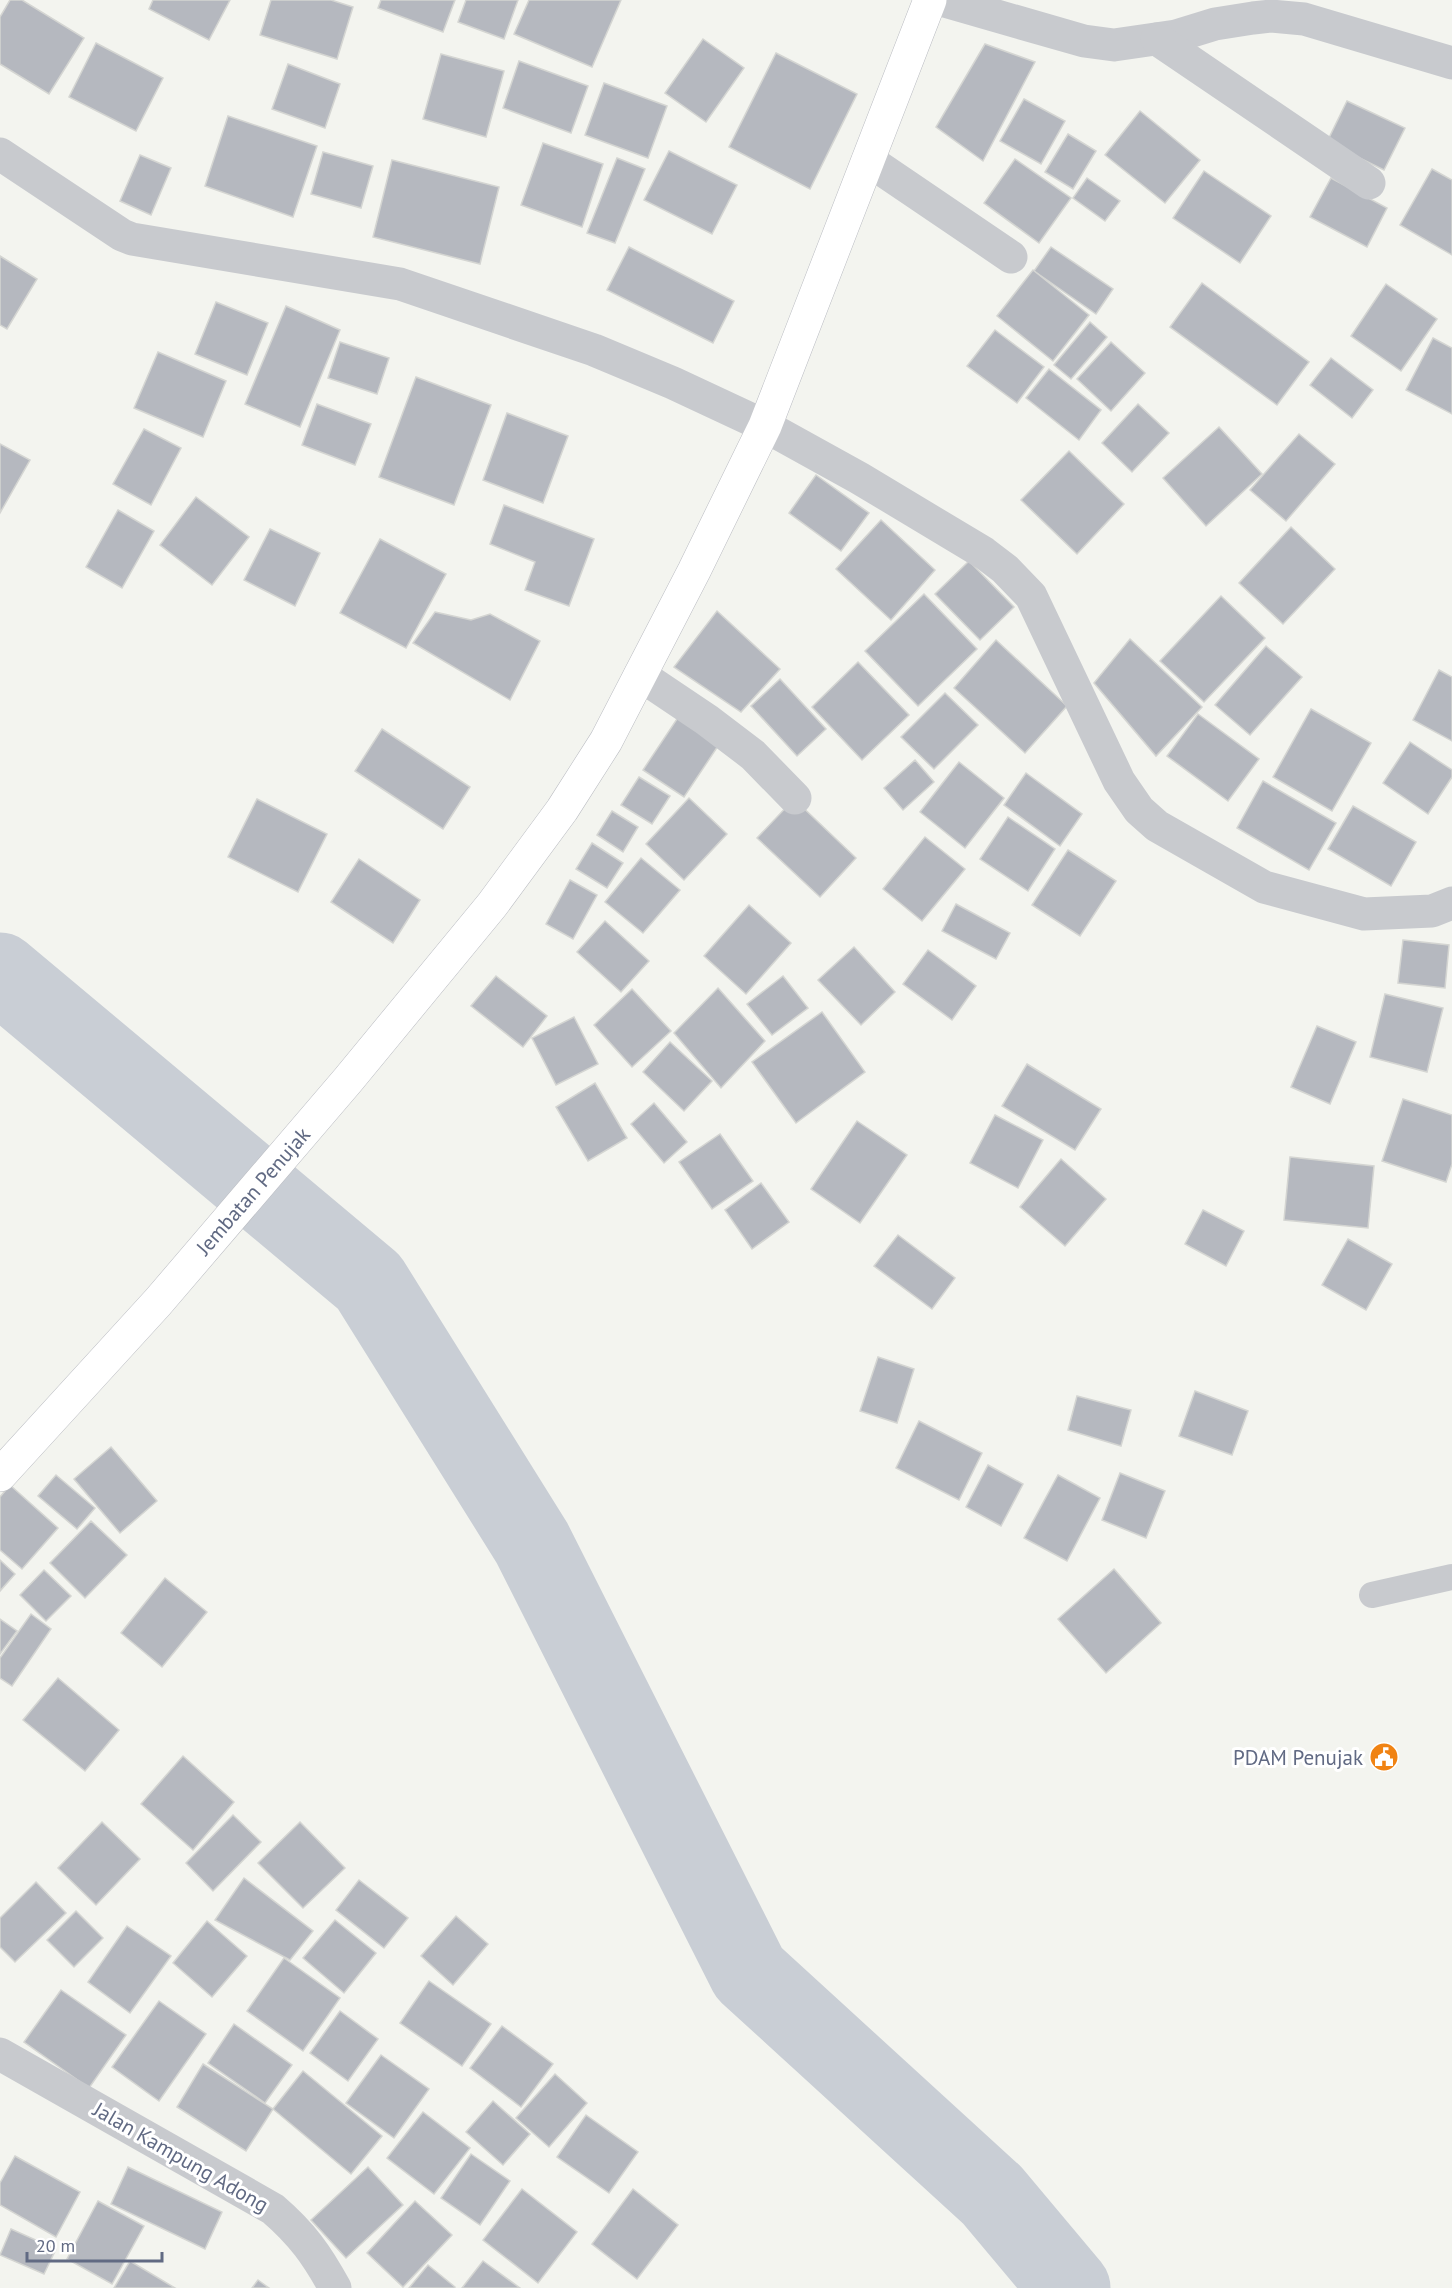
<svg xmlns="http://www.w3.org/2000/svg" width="1452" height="2288" font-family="'PT Sans',sans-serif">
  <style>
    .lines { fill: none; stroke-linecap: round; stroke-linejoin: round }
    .river { stroke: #c9ced5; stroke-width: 81 }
    .building { fill: #b5b8bf; stroke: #d4d5d2; stroke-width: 1.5 }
    .secondary-casing { stroke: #babcc2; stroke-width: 34 }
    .service { stroke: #c8cace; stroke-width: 26 }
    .minor { stroke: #c8cace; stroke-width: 33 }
    .secondary { stroke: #fff; stroke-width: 33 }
    .labels { text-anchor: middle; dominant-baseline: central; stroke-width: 6; stroke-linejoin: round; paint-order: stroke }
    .street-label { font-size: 21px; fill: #616a83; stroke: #fff }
    .poi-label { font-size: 21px; fill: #616a83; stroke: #fff; text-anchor: end }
  </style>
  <rect width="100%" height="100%" fill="#f3f4ef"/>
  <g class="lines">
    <polyline class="river" points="0,973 369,1282 532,1543 749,1973 992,2195 1070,2288"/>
  </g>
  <g class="building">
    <polygon points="10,0 22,0 84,38 49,94 0,64 0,17"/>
    <polygon points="153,0 230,0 209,40 149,9"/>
    <polygon points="271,0 331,0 353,7 337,59 260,35"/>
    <polygon points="381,0 455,0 443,32 378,8"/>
    <polygon points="466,0 518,0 504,39 458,22"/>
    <polygon points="529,0 621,0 592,67 514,34"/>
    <polygon points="703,39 744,68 706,122 665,93"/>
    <polygon points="96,43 163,78 136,131 69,97"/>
    <polygon points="985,44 1035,62 983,161 936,127"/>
    <polygon points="776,53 857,94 810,189 729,147"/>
    <polygon points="441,54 504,71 486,137 423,119"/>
    <polygon points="519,61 588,86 571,133 503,108"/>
    <polygon points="288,64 340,84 325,128 272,109"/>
    <polygon points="604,83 667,106 648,158 585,135"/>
    <polygon points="1024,99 1065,121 1041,164 1000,141"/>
    <polygon points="1347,101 1405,128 1384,170 1327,142"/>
    <polygon points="1140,111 1200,160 1165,203 1105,155"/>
    <polygon points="228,116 317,146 293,217 205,186"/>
    <polygon points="1068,134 1096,151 1073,189 1045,172"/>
    <polygon points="543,143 603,164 582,227 521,205"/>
    <polygon points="669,151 737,185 712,234 644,200"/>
    <polygon points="323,152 373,166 361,208 311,194"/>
    <polygon points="140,155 171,168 151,215 120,201"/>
    <polygon points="617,158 645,169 615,243 587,233"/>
    <polygon points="1015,159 1071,198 1039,243 984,203"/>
    <polygon points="392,160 499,187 480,264 373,237"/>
    <polygon points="1432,169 1452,180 1452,255 1400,225"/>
    <polygon points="1204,171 1271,216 1240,263 1173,218"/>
    <polygon points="1087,178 1120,201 1105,221 1073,198"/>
    <polygon points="1331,178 1387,208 1367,247 1310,217"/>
    <polygon points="629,247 734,301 713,343 607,290"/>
    <polygon points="1051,247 1113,289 1096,314 1034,271"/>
    <polygon points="0,256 37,279 7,329 0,325"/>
    <polygon points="1033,270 1089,315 1053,361 997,316"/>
    <polygon points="1202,283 1309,362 1277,405 1170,327"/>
    <polygon points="1386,284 1437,319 1401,371 1351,336"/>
    <polygon points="216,302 268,323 247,375 195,354"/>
    <polygon points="286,306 340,330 300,427 245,404"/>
    <polygon points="1090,322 1107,337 1071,379 1054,365"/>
    <polygon points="995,330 1044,367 1017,403 967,366"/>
    <polygon points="1433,338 1452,348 1452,414 1406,390"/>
    <polygon points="340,342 389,358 377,394 328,378"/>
    <polygon points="1111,342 1145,373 1111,411 1077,379"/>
    <polygon points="158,352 226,381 203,437 134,408"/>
    <polygon points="1331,358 1373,390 1352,418 1310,385"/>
    <polygon points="1049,369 1101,410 1079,440 1026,398"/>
    <polygon points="416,377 491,405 454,505 379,477"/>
    <polygon points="317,404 371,424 355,465 302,445"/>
    <polygon points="1138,404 1169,433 1132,472 1102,443"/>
    <polygon points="507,413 568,436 543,503 483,480"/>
    <polygon points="1219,427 1262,474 1206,526 1163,478"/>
    <polygon points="144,429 181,448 151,505 113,484"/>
    <polygon points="1299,434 1335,464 1286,521 1250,490"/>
    <polygon points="0,444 30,460 0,513"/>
    <polygon points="1069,451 1124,504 1077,554 1021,500"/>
    <polygon points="816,475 869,513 841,551 789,513"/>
    <polygon points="196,497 249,537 212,585 160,545"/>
    <polygon points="504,505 594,539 569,606 525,590 535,562 490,544"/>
    <polygon points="118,510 154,531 122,588 86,567"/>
    <polygon points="881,520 935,570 891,620 836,569"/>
    <polygon points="1291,527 1335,569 1283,624 1239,583"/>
    <polygon points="270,529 320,553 295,606 244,580"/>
    <polygon points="380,539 446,574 406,648 340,613"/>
    <polygon points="969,561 1014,607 980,640 935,594"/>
    <polygon points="924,594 977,649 918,706 865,651"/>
    <polygon points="1221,596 1265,638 1204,702 1160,661"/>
    <polygon points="717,611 780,669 741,712 674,667"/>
    <polygon points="435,612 471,620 490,614 540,641 510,700 413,643"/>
    <polygon points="1130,639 1202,707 1156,756 1094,683"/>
    <polygon points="996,640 1067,706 1025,753 954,688"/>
    <polygon points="1266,646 1302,677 1250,735 1215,705"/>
    <polygon points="858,662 909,715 862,760 812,707"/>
    <polygon points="1439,670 1452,677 1452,741 1413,720"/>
    <polygon points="780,679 826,729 797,756 751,706"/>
    <polygon points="945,693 978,725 934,769 901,737"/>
    <polygon points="1311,709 1371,743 1332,811 1273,777"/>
    <polygon points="683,710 724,737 684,797 643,770"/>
    <polygon points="1198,714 1259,759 1228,801 1167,756"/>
    <polygon points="382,729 470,787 443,829 355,771"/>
    <polygon points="1410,742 1452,770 1452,777 1428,814 1383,783"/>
    <polygon points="915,760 934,782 903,810 884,788"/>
    <polygon points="959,762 1004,798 965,848 920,812"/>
    <polygon points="1026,773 1082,814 1060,846 1004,805"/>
    <polygon points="639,777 670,796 652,824 621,805"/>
    <polygon points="1263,781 1336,823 1309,870 1237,828"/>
    <polygon points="689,798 727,834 684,880 646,844"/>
    <polygon points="257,799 327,834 298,892 228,857"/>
    <polygon points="794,799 856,858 820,897 757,838"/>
    <polygon points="1353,806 1416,842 1391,886 1328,849"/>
    <polygon points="612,811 638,827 623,852 597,835"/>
    <polygon points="1008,817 1055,849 1028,891 980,859"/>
    <polygon points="925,837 965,869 922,921 883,889"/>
    <polygon points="592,843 623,863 607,888 576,869"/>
    <polygon points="1068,850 1116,881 1080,936 1032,905"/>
    <polygon points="641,858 680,890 643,933 605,902"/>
    <polygon points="359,859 420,900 393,943 331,902"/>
    <polygon points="570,880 597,895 573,939 546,924"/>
    <polygon points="956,904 1010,933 996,959 942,931"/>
    <polygon points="749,905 791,943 746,994 704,956"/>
    <polygon points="605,921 649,961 621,992 577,952"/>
    <polygon points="1403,940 1449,945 1445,988 1398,983"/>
    <polygon points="854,947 895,992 861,1025 818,980"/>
    <polygon points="928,950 976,986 952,1020 903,984"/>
    <polygon points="496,976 547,1016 523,1047 471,1006"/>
    <polygon points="783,976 808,1008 772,1035 747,1004"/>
    <polygon points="718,988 765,1041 721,1088 674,1033"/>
    <polygon points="632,989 671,1031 632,1067 594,1025"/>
    <polygon points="1385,994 1443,1008 1427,1072 1370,1057"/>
    <polygon points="822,1012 865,1072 796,1123 752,1062"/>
    <polygon points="574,1017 598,1064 556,1085 532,1038"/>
    <polygon points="1317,1026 1356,1042 1330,1104 1291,1087"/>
    <polygon points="670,1042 712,1081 684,1111 643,1072"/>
    <polygon points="1027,1064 1101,1109 1075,1150 1002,1106"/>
    <polygon points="595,1083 627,1138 588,1161 556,1107"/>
    <polygon points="1403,1099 1452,1115 1452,1164 1446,1182 1382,1161"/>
    <polygon points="654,1103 687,1142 664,1163 631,1124"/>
    <polygon points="995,1115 1043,1140 1018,1188 970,1163"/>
    <polygon points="857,1121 907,1155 860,1223 811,1189"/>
    <polygon points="720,1134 753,1181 712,1209 679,1162"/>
    <polygon points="1290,1157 1374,1166 1368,1228 1284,1220"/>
    <polygon points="1061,1159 1106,1199 1065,1246 1020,1207"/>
    <polygon points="761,1183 789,1222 752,1249 725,1210"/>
    <polygon points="1203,1210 1244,1231 1226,1266 1185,1244"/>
    <polygon points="898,1235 955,1278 932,1309 874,1266"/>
    <polygon points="1348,1239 1392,1264 1366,1310 1322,1285"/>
    <polygon points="878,1357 914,1369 897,1423 860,1411"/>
    <polygon points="1195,1391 1248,1411 1232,1455 1179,1436"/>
    <polygon points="1077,1396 1131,1410 1121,1446 1068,1430"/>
    <polygon points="919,1421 982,1453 959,1500 896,1468"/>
    <polygon points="111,1447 157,1501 120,1533 74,1479"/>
    <polygon points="988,1465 1023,1484 1001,1526 966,1507"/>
    <polygon points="1120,1473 1165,1491 1146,1538 1102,1520"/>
    <polygon points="56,1475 95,1508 77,1529 38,1496"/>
    <polygon points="1058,1475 1100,1498 1067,1561 1024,1538"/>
    <polygon points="10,1485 58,1528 22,1569 0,1550 0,1497"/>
    <polygon points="91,1521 127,1555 85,1598 50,1563"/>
    <polygon points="0,1560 15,1574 0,1591"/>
    <polygon points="1114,1569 1161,1623 1106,1673 1058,1619"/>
    <polygon points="44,1570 71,1596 46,1621 20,1595"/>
    <polygon points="165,1578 207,1612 162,1667 121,1633"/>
    <polygon points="31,1614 51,1629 12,1686 0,1678 0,1658"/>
    <polygon points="0,1619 17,1631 0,1654"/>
    <polygon points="58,1678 119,1730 85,1771 23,1720"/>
    <polygon points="183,1756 234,1802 193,1850 141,1804"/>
    <polygon points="233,1815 261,1842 213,1891 186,1863"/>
    <polygon points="102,1822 140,1859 96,1905 58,1868"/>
    <polygon points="300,1822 345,1868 303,1908 258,1863"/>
    <polygon points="244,1878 313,1931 290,1960 215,1920"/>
    <polygon points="359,1880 408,1918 384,1948 336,1910"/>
    <polygon points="36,1882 66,1913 15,1962 0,1947 0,1918"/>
    <polygon points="76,1911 103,1938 74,1967 47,1940"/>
    <polygon points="456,1916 488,1944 453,1985 421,1956"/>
    <polygon points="335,1920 376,1953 344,1993 303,1958"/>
    <polygon points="207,1921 247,1956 212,1997 173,1963"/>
    <polygon points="127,1926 171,1956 130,2013 88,1982"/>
    <polygon points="284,1958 340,1998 303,2051 247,2011"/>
    <polygon points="429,1981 491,2024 462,2066 400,2023"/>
    <polygon points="61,1990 126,2035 89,2088 24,2042"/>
    <polygon points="159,2001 206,2034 159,2101 112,2067"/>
    <polygon points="340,2011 378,2039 348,2081 310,2053"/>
    <polygon points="234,2024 292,2065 265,2103 208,2063"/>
    <polygon points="502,2026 553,2064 521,2107 470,2068"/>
    <polygon points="381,2055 429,2089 394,2138 346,2103"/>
    <polygon points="203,2064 273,2109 246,2151 177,2107"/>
    <polygon points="303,2071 382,2136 351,2174 273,2109"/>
    <polygon points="555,2074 587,2103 549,2147 516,2118"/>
    <polygon points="493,2101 530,2134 503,2165 466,2132"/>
    <polygon points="423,2112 470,2148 434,2194 387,2158"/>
    <polygon points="586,2115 638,2152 609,2193 557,2157"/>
    <polygon points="471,2154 510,2181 480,2225 441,2198"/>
    <polygon points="15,2156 80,2192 56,2237 0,2205 0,2183"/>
    <polygon points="128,2167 222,2212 205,2249 111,2204"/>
    <polygon points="368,2167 403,2205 346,2258 311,2220"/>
    <polygon points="522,2189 577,2232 538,2283 483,2240"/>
    <polygon points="633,2189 678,2225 637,2279 592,2244"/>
    <polygon points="98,2201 144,2226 112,2284 67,2259"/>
    <polygon points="415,2201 452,2235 403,2287 367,2253"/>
    <polygon points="11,2229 56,2249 44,2274 0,2255"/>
    <polygon points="130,2261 175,2288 114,2288"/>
    <polygon points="483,2261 520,2288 462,2288"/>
    <polygon points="428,2265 455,2287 454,2288 409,2288"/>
    <polygon points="258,2280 269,2288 252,2288"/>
  </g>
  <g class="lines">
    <g class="secondary-casing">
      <polyline id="secondary" points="0,1475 158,1302 348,1080 492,905 562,810 606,741 694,571 765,426 930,0"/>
    </g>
    <polyline class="service" points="1372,1595 1452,1577"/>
    <g class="minor">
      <polyline points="941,0 1084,41 1114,45 1176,36 1215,24 1253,18 1271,16 1304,19 1452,63"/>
      <polyline points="1157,39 1369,183"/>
      <polyline points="0,154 122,235 132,239 400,284 594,350 673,383 765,426 859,478 984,553 1005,569 1031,596 1119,781 1139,810 1157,826 1264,887 1364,914 1432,911 1452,903"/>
      <polyline points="868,160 1011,257"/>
      <polyline points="640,675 707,720 753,755 795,798"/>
      <path d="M0 2054 273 2209C302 2234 317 2255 335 2288"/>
    </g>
    <use href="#secondary" class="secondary"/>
  </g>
  <defs>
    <g id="civic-disc" transform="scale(1.5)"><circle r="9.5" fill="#f08313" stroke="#fff"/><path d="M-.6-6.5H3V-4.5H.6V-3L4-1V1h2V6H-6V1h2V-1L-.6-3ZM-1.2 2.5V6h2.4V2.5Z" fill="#fff"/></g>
  </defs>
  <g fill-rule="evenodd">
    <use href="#civic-disc" x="1384" y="1757"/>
  </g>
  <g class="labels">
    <g class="street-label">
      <text transform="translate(253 1191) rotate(-49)">Jembatan Penujak</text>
      <text transform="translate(181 2157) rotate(30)">Jalan Kampung Adong</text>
    </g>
    <g class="poi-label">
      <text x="1363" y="1757">PDAM Penujak</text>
    </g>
  </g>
  <path d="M27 2252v9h135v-9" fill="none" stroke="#616a83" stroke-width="3"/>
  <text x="36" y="2252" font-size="18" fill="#616a83" stroke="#ffffff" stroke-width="4.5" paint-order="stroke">20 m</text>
</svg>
